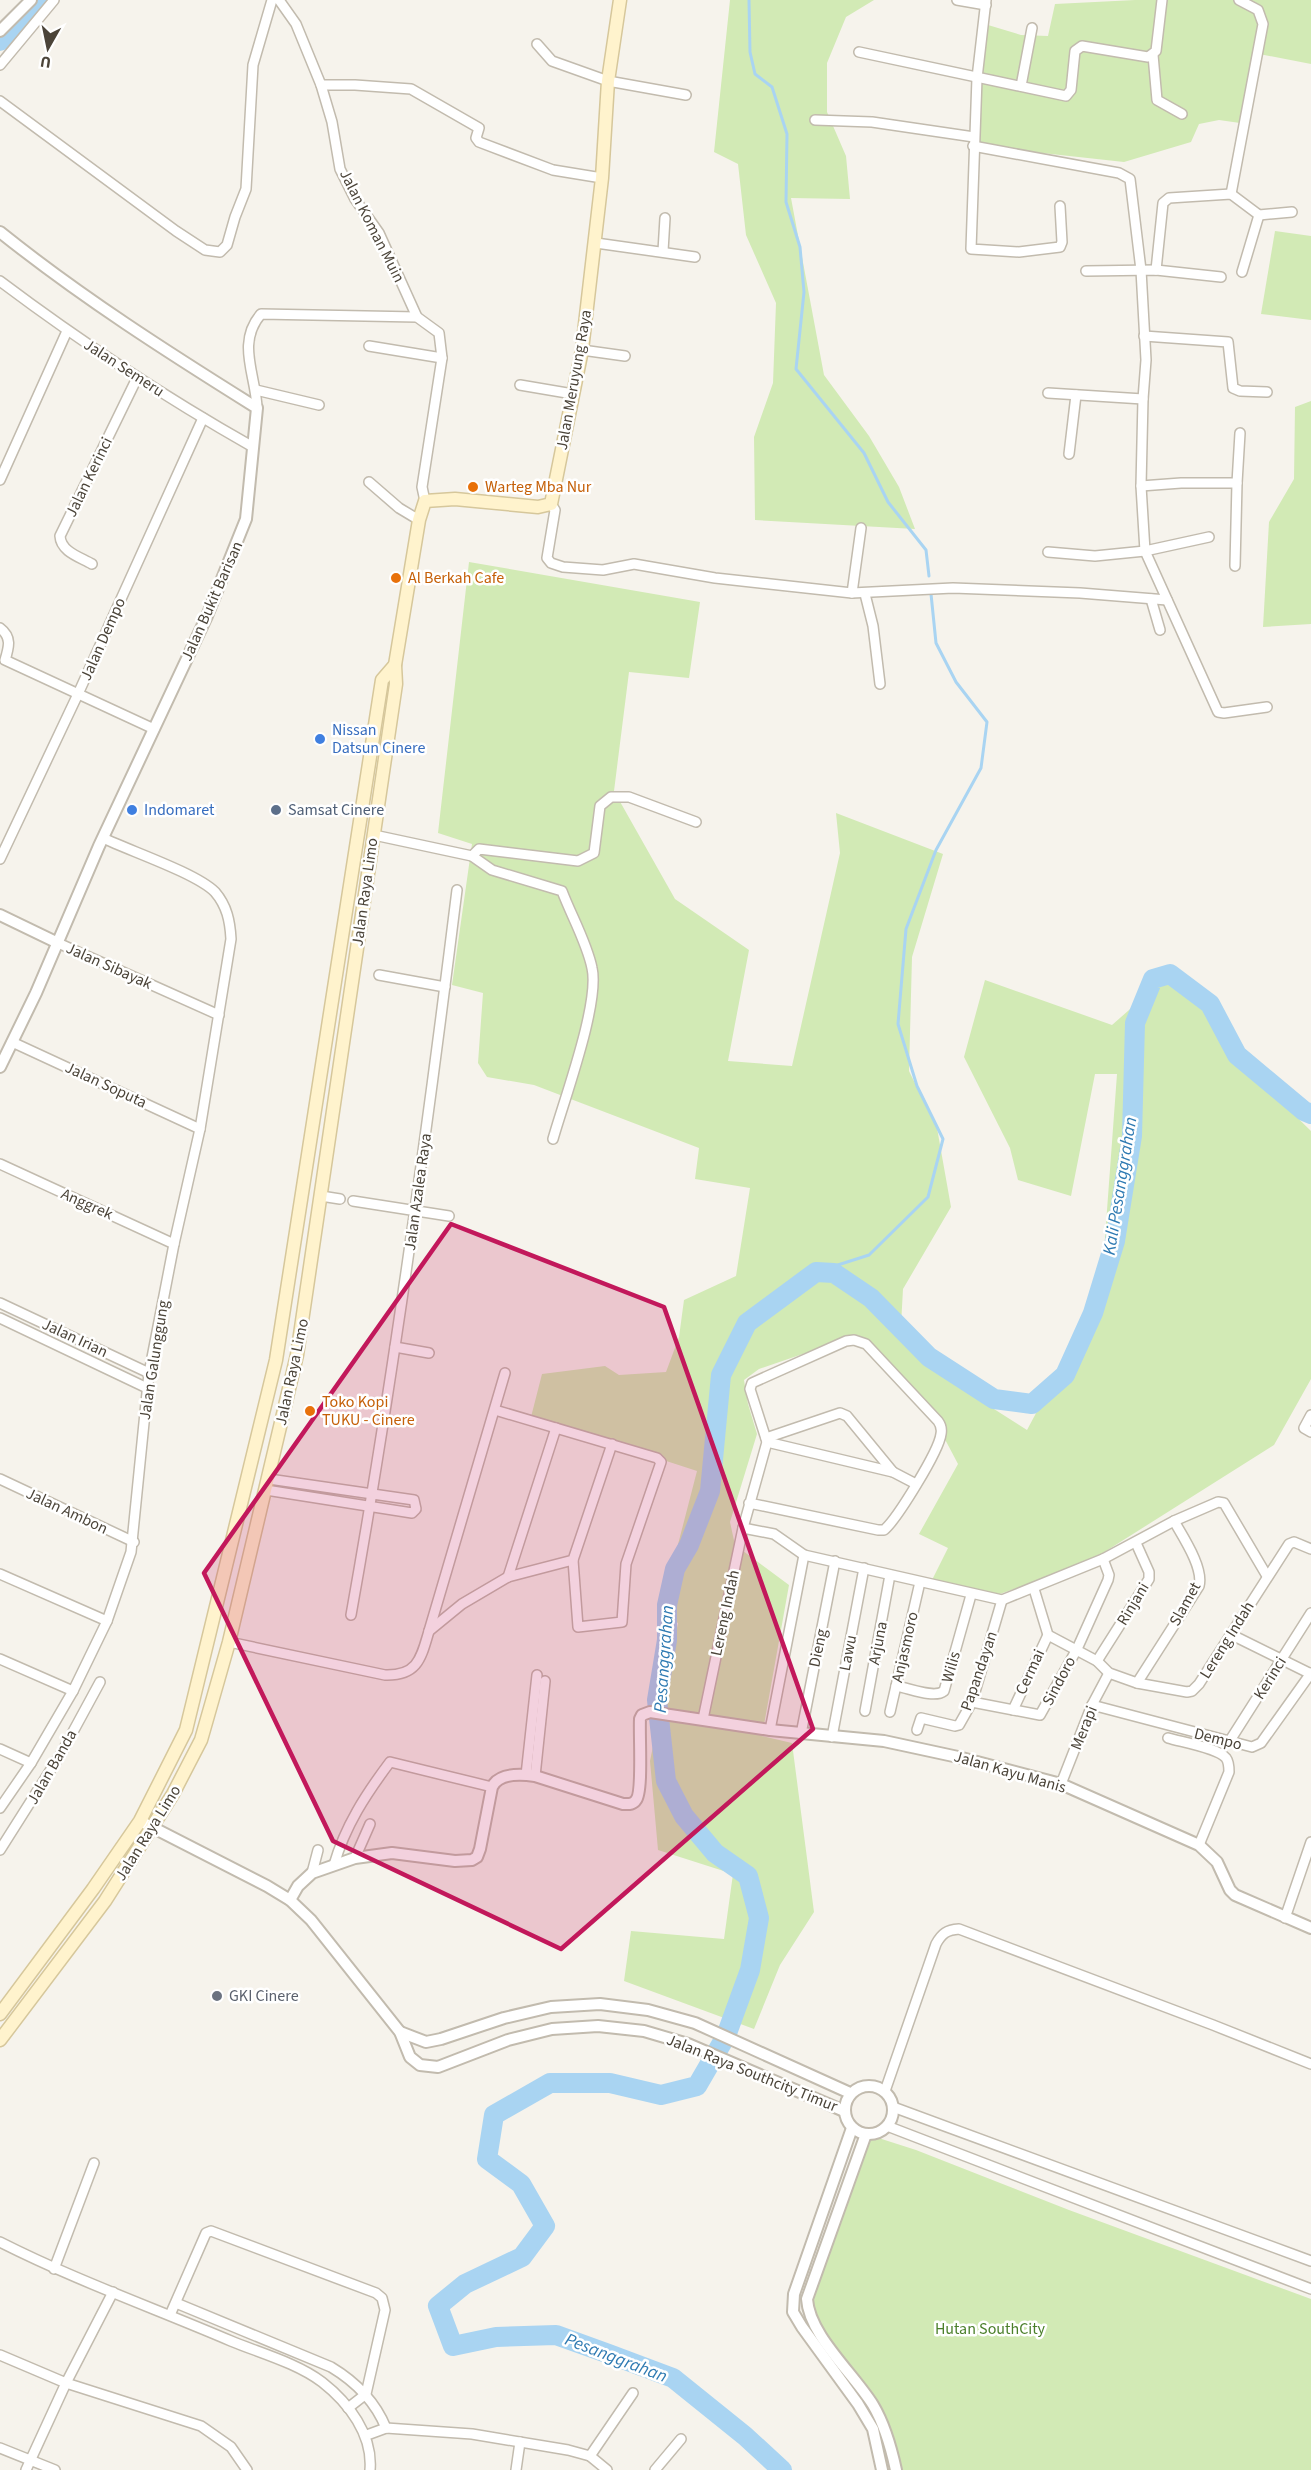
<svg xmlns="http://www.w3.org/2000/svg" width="1311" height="2470" font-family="'Source Sans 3',sans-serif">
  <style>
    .green { fill: #d2eab5 }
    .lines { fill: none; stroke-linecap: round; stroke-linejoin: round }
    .stream { stroke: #a9d4f2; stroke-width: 3 }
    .river { stroke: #a9d4f2; stroke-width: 20 }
    .minor-casing { stroke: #c2bbae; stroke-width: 12 }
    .tertiary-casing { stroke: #c2bbae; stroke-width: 14 }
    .secondary-casing { stroke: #d6c79b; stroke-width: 15 }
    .minor { stroke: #fff; stroke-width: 9 }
    .tertiary { stroke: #fff; stroke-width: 10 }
    .secondary { stroke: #fff3cd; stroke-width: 12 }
    .marked { fill: #c2185b; fill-opacity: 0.2; stroke: #c2185b; stroke-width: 4.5; stroke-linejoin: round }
    .food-dot { fill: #e8710a; stroke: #fff; stroke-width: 2 }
    .shop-dot { fill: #3f7fe0; stroke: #fff; stroke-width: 2 }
    .service-dot { fill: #5c6f8a; stroke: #fff; stroke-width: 2 }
    .worship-dot { fill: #6b7280; stroke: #fff; stroke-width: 2 }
    .labels { text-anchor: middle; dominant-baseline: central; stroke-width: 5; stroke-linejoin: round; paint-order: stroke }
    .street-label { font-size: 16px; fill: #4b4439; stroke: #fff }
    .food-label { font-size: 16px; fill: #c56008; stroke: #fff; text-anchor: start }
    .shop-label { font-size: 16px; fill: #366cbe; stroke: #fff; text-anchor: start }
    .service-label { font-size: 16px; fill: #4e5e75; stroke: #fff; text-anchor: start }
    .worship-label { font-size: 16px; fill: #5b616d; stroke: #fff; text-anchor: start }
    .park-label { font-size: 16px; fill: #4a7f2a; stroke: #fff }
    .water-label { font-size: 18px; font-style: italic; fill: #2e7ab2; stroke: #fff }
  </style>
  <rect width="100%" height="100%" fill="#f6f3ec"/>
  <g class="green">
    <polygon points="730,0 874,0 846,17 827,63 827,112 846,156 850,199 791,198 824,375 869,436 899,487 915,529 755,520 754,437 773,383 776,303 746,235 738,164 714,152"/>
    <polygon points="1135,0 1311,0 1311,64 1259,54 1247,124 1219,120 1199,124 1191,142 1124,162 1042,153 974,142 980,61 988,25 1021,35 1048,36 1055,4"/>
    <polygon points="1275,231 1311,236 1311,320 1261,314"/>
    <polygon points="1311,401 1311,624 1263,627 1269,522 1294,479 1295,407"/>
    <polygon points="469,562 700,602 689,678 629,672 614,791 675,899 749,950 728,1061 792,1066 840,853 836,813 943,854 912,957 909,1071 937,1128 951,1207 903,1289 901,1325 923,1364 1027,1430 1101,1292 1117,1074 1095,1074 1071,1196 1018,1180 1010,1148 964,1057 985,980 1112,1025 1162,981 1212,1010 1267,1088 1311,1131 1311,1379 1274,1445 1087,1563 997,1595 932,1580 948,1548 919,1534 958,1464 939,1428 858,1335 759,1369 744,1380 748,1404 757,1434 730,1522 735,1545 789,1585 762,1736 792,1743 814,1912 780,1965 754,2029 624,1981 631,1931 724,1939 733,1874 658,1850 650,1761 678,1623 660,1614 697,1471 531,1417 542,1374 605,1366 619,1375 666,1372 679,1337 684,1300 736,1276 750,1188 695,1179 699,1148 534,1085 487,1077 478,1063 483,993 452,985 472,844 438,833"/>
    <polygon points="866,2134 916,2150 1069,2210 1311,2299 1311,2470 896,2470 884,2427 812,2320 813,2284"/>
  </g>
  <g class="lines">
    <g class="stream">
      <polyline points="749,0 750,52 755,74 772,87 787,134 786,202 800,247 804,292 796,369 864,453 888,502 926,550 929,576"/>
      <polyline points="816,1272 869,1255 928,1197 943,1139 917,1086 898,1024 906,929 936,850 981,768 987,722 956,682 936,643 931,594"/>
    </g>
    <g class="river">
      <polyline points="0,41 41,0"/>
      <polyline points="782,2470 745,2436 673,2378 609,2354 556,2335 496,2337 453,2346 438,2306 465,2284 522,2257 545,2226 521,2184 487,2159 494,2115 550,2083 610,2083 661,2095 697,2086 726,2036 750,1970 759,1918 748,1876 715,1853 684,1816 666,1781 657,1700 667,1640 667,1605 675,1569 689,1545 710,1491 721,1375 747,1323 816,1272 834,1273 871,1298 929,1357 994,1399 1032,1404 1065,1375 1093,1313 1115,1241 1132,1136 1135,1023 1153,979 1170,974 1210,1004 1237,1055 1304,1111 1311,1114"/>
    </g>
    <g class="minor-casing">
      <g id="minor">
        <polyline points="279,0 296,24 321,85 332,122 340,169 355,199 379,233 417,317"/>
        <polyline points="957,0 986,5"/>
        <polyline points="986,0 977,78 971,249 1019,252 1060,247 1062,242 1060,206"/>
        <polyline points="537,44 552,61 608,81 686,95"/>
        <polyline points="859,52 1066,96 1071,90 1075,51 1082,46 1148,57 1156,51 1162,0"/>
        <polyline points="1153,55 1157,100 1182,114"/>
        <polyline points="0,65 54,0"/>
        <polyline points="321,85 355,85 411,89 479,128 476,138 479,142 553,170 602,178"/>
        <polyline points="1021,86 1032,28"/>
        <polyline points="0,101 176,231 205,250 220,252 227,245 235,217 246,189 253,65 272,0"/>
        <polyline points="815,120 872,122 974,137"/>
        <polyline points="973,146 1119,173 1130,179 1141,270 1146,360 1143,399 1141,486 1145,551 1218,712 1224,713 1267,707"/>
        <polyline points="1231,194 1263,24 1258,10 1239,0"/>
        <polyline points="596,243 695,257"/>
        <polyline points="663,251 665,218"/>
        <polyline points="1156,270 1163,203 1169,198 1231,194 1259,215 1292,212"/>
        <polyline points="1086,271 1156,270 1221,277"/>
        <polyline points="1242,272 1259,215"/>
        <path d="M0 281C81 342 165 397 253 447"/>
        <polyline points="1144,336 1228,342 1233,388 1240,391 1267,392"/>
        <polyline points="369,346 442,358"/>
        <polyline points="582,350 625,356"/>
        <polyline points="520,385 573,394"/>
        <polyline points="256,390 319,405"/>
        <polyline points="1048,393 1143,399"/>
        <path d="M257 408C256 375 236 343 261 314L417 317 439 333 442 358 422 487 425 501"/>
        <polyline points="1069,454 1076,395"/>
        <polyline points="0,480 67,331"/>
        <polyline points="369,482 399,508 419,520"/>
        <polyline points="1141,486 1181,483 1237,483 1240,433"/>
        <polyline points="551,504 555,510 547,558 551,563 563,567 603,570 634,564 715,578 852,593 953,588 1080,593 1167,600"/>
        <polyline points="1048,552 1095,556 1145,551 1209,537"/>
        <path d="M92 564C80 557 61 552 60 536L137 378"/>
        <polyline points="1235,566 1237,483"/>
        <polyline points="852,593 861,528"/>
        <polyline points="865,594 873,626 880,684"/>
        <polyline points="1151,599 1160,630"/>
        <path d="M0 628C12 637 9 647 5 660L154 729"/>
        <path d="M374 835 472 856 492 870 562 891C571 915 587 943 592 968 600 1003 564 1100 553 1139"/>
        <polyline points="472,856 479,849 578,861 594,853 600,806 611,797 629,797 696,822"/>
        <polyline points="0,859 78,694 203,418"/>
        <polyline points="58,943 219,1015"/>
        <polyline points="379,975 445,987"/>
        <polyline points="12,1042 200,1129"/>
        <polyline points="0,1164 174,1244"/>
        <polyline points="321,1196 340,1199"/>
        <polyline points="353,1201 449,1216"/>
        <polyline points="0,1303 149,1373"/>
        <polyline points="0,1318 147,1388"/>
        <polyline points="395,1347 429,1353"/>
        <polyline points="495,1410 657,1458 661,1462 626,1564 622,1622 578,1627 573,1560"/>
        <polyline points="1311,1415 1304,1428 1311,1432"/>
        <polyline points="766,1438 840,1413 847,1416 893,1472"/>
        <polyline points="767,1442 893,1472 916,1484"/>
        <polyline points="0,1479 134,1542"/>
        <polyline points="266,1490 412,1513 416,1509 414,1500 269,1479"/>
        <polyline points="743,1528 774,1534 804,1555 1002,1600 1103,1559 1174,1521 1218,1502 1224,1503 1267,1576"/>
        <polyline points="0,1574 107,1621"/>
        <polyline points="508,1577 556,1428"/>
        <polyline points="1034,1589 1048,1635 1097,1661 1109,1673 1137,1683 1187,1692 1192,1691 1199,1684 1289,1544 1294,1542 1311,1549"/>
        <path d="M351 1615C394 1375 427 1133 457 890"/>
        <polyline points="429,1631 462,1604 508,1577 573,1560 612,1444"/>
        <polyline points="1230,1634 1311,1674"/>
        <path d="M229 1642 385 1675C418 1676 421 1658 429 1631L505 1373"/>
        <polyline points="0,1659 73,1691"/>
        <polyline points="1097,1661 1149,1579 1149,1572 1136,1543"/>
        <path d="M1137 1683 1199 1586C1204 1568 1183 1537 1174 1521"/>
        <path d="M896 1686C909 1688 934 1699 944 1691L971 1595"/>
        <polyline points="972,1702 1040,1715 1077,1649 1108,1580 1109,1575 1103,1559"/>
        <polyline points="1092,1705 1252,1747 1261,1743 1311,1673"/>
        <polyline points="1013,1710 1048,1635"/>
        <polyline points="865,1711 890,1575"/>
        <polyline points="890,1712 920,1582"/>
        <path d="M703 1719 743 1528 767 1442 750 1389 752 1383 846 1341 854 1340 866 1344 938 1421C941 1425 942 1429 941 1434 939 1451 897 1519 884 1530H878L749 1503"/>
        <polyline points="770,1730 804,1555"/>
        <polyline points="917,1730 921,1718 955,1726 959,1725 972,1702 1002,1600"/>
        <polyline points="801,1734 835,1561"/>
        <polyline points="832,1737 864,1568"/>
        <path d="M1168 1738C1181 1742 1218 1748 1226 1758 1229 1762 1229 1767 1229 1772L1199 1845"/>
        <polyline points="1229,1742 1311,1613"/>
        <polyline points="0,1749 31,1763"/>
        <polyline points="526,1775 537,1675"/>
        <polyline points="535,1776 545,1681"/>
        <polyline points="1061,1784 1092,1705 1109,1673"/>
        <path d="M0 1808 31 1763 73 1691 107 1621 131 1552 149 1373 174 1244 200 1129 231 939C230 921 227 906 215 892 196 873 130 851 103 838"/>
        <polyline points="0,1850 62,1752 100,1682"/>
        <polyline points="355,1858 370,1824"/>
        <path d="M334 1865C345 1826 366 1794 390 1762L492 1787"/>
        <polyline points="312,1873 318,1850"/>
        <polyline points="1285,1918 1311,1842"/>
        <path d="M885 2091 936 1944C942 1933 947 1930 959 1929L1213 2025 1311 2064"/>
        <polyline points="893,2107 1311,2261"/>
        <polyline points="887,2126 1311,2289"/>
        <path d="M0 2242C75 2280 154 2308 231 2341 260 2353 297 2363 322 2382 349 2403 373 2435 370 2470"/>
        <polyline points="54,2269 94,2163"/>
        <path d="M176 2303 331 2367C356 2382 375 2401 386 2428"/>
        <polyline points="170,2315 206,2233 211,2231 376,2293 382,2298 385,2310 366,2394 348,2408"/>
        <polyline points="0,2355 66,2383 201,2426 231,2447 247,2470"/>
        <polyline points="367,2435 386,2428 472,2434 568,2450 590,2456 607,2470"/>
        <polyline points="0,2448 55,2470"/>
        <polyline points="590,2456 633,2393"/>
        <polyline points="26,2470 66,2383 113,2292"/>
        <polyline points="516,2470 520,2442"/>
        <polyline points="655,2470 681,2439"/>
      </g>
    </g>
    <g class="tertiary-casing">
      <g id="tertiary">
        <polyline points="0,31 31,0"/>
        <path d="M0 232C81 297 169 353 257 408L246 519 207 616 99 846 36 993 0 1067"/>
        <polyline points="0,915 58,943"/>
        <polyline points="140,1821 267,1886 290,1900 311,1920 400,2032 410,2057 420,2065 438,2067 508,2040 552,2029 598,2026 644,2031 688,2044 844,2111"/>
        <path d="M290 1900 298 1886 312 1873 355 1858 392 1853 455 1861 472 1860 477 1857 480 1849 492 1787C499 1773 521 1774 535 1776L623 1804C628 1804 633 1805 636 1800 643 1792 639 1734 640 1719L642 1715 650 1712 770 1730 884 1741 958 1757 1061 1784 1199 1845 1217 1862 1230 1890 1235 1895 1311 1928"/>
        <polyline points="400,2032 426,2042 441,2039 504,2018 551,2007 600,2004 648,2010 695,2023 850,2093"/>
        <circle cx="869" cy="2110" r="24"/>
        <polyline points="852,2128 794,2294 793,2312 802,2327 858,2404 873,2429 882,2470"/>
        <path d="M866 2134 807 2299C809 2335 854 2374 873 2405 885 2425 891 2447 896 2470"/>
      </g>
    </g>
    <g class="secondary-casing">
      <g id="secondary">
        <polyline points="0,2014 93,1889 140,1821 186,1730 276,1360 382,680 395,665"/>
        <polyline points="0,2040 105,1901 173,1794 201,1740 229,1642 297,1355 396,684 395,665 419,520 425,501 455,499 538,507 551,504 582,350 602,178 608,81 620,0"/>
      </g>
    </g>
    <use href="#minor" class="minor"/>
    <use href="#tertiary" class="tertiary"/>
    <use href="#secondary" class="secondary"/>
  </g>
  <path class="marked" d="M451 1224 664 1307 813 1729 561 1949 333 1841 204 1573Z"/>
  <g class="food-dot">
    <circle cx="473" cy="487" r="6"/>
    <circle cx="396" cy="578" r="6"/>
    <circle cx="310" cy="1411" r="6"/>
  </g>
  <g class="shop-dot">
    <circle cx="320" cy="739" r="6"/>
    <circle cx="132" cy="810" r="6"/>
  </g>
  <circle class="service-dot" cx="276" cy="810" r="6"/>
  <circle class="worship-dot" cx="217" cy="1996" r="6"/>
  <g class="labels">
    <g class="street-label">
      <text transform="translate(372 226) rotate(63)">Jalan Koman Muin</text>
      <text transform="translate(124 368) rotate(33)">Jalan Semeru</text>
      <text transform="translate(574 380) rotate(-80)">Jalan Meruyung Raya</text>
      <text transform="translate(89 477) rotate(-64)">Jalan Kerinci</text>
      <text transform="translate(212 601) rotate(-66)">Jalan Bukit Barisan</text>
      <text transform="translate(103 639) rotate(-66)">Jalan Dempo</text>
      <text transform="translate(365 892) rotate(-82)">Jalan Raya Limo</text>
      <text transform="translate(109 966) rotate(24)">Jalan Sibayak</text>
      <text transform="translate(106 1085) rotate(25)">Jalan Soputa</text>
      <text transform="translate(418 1192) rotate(-82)">Jalan Azalea Raya</text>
      <text transform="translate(87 1204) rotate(24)">Anggrek</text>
      <text transform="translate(75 1338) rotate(25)">Jalan Irian</text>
      <text transform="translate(154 1360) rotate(-81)">Jalan Galunggung</text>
      <text transform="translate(292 1372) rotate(-78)">Jalan Raya Limo</text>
      <text transform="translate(67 1511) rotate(25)">Jalan Ambon</text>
      <text transform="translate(1133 1604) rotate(-59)">Rinjani</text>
      <text transform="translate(1185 1604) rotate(-61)">Slamet</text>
      <text transform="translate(725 1613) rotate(-78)">Lereng Indah</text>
      <text transform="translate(1227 1640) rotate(-58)">Lereng Indah</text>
      <text transform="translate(878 1643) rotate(-79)">Arjuna</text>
      <text transform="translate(905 1647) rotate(-77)">Anjasmoro</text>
      <text transform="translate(818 1648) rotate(-78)">Dieng</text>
      <text transform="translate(848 1653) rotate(-79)">Lawu</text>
      <text transform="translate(951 1667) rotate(-74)">Wilis</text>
      <text transform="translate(979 1671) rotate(-71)">Papandayan</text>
      <text transform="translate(1030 1672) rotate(-65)">Cermai</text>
      <text transform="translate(1270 1678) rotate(-58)">Kerinci</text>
      <text transform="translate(1059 1681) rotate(-62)">Sindoro</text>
      <text transform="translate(1084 1728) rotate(-68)">Merapi</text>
      <text transform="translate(1218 1739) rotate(14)">Dempo</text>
      <text transform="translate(52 1767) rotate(-60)">Jalan Banda</text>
      <text transform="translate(1010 1772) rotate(16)">Jalan Kayu Manis</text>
      <text transform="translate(148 1833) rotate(-58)">Jalan Raya Limo</text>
      <text transform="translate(752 2073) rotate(22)">Jalan Raya Southcity Timur</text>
    </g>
    <g class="food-label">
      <text x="485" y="487">Warteg Mba Nur</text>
      <text x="408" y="578">Al Berkah Cafe</text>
      <text x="322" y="1402">Toko Kopi<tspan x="322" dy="18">TUKU - Cinere</tspan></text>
    </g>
    <g class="shop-label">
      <text x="332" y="730">Nissan<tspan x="332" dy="18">Datsun Cinere</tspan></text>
      <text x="144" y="810">Indomaret</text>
    </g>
    <g class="service-label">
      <text x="288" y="810">Samsat Cinere</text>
    </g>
    <g class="worship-label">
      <text x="229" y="1996">GKI Cinere</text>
    </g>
    <g class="park-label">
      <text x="990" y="2329">Hutan SouthCity</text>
    </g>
    <g class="water-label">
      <text transform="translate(1120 1186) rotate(-81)">Kali Pesanggrahan</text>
      <text transform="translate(664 1659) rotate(-86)">Pesanggrahan</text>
      <text transform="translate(616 2358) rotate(21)">Pesanggrahan</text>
    </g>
  </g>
  <g transform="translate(48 48) rotate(189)" stroke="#ffffff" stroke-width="4.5" paint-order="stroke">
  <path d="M0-4.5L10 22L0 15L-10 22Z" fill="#4b4439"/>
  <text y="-9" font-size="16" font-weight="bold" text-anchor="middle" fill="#4b4439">U</text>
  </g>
</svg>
